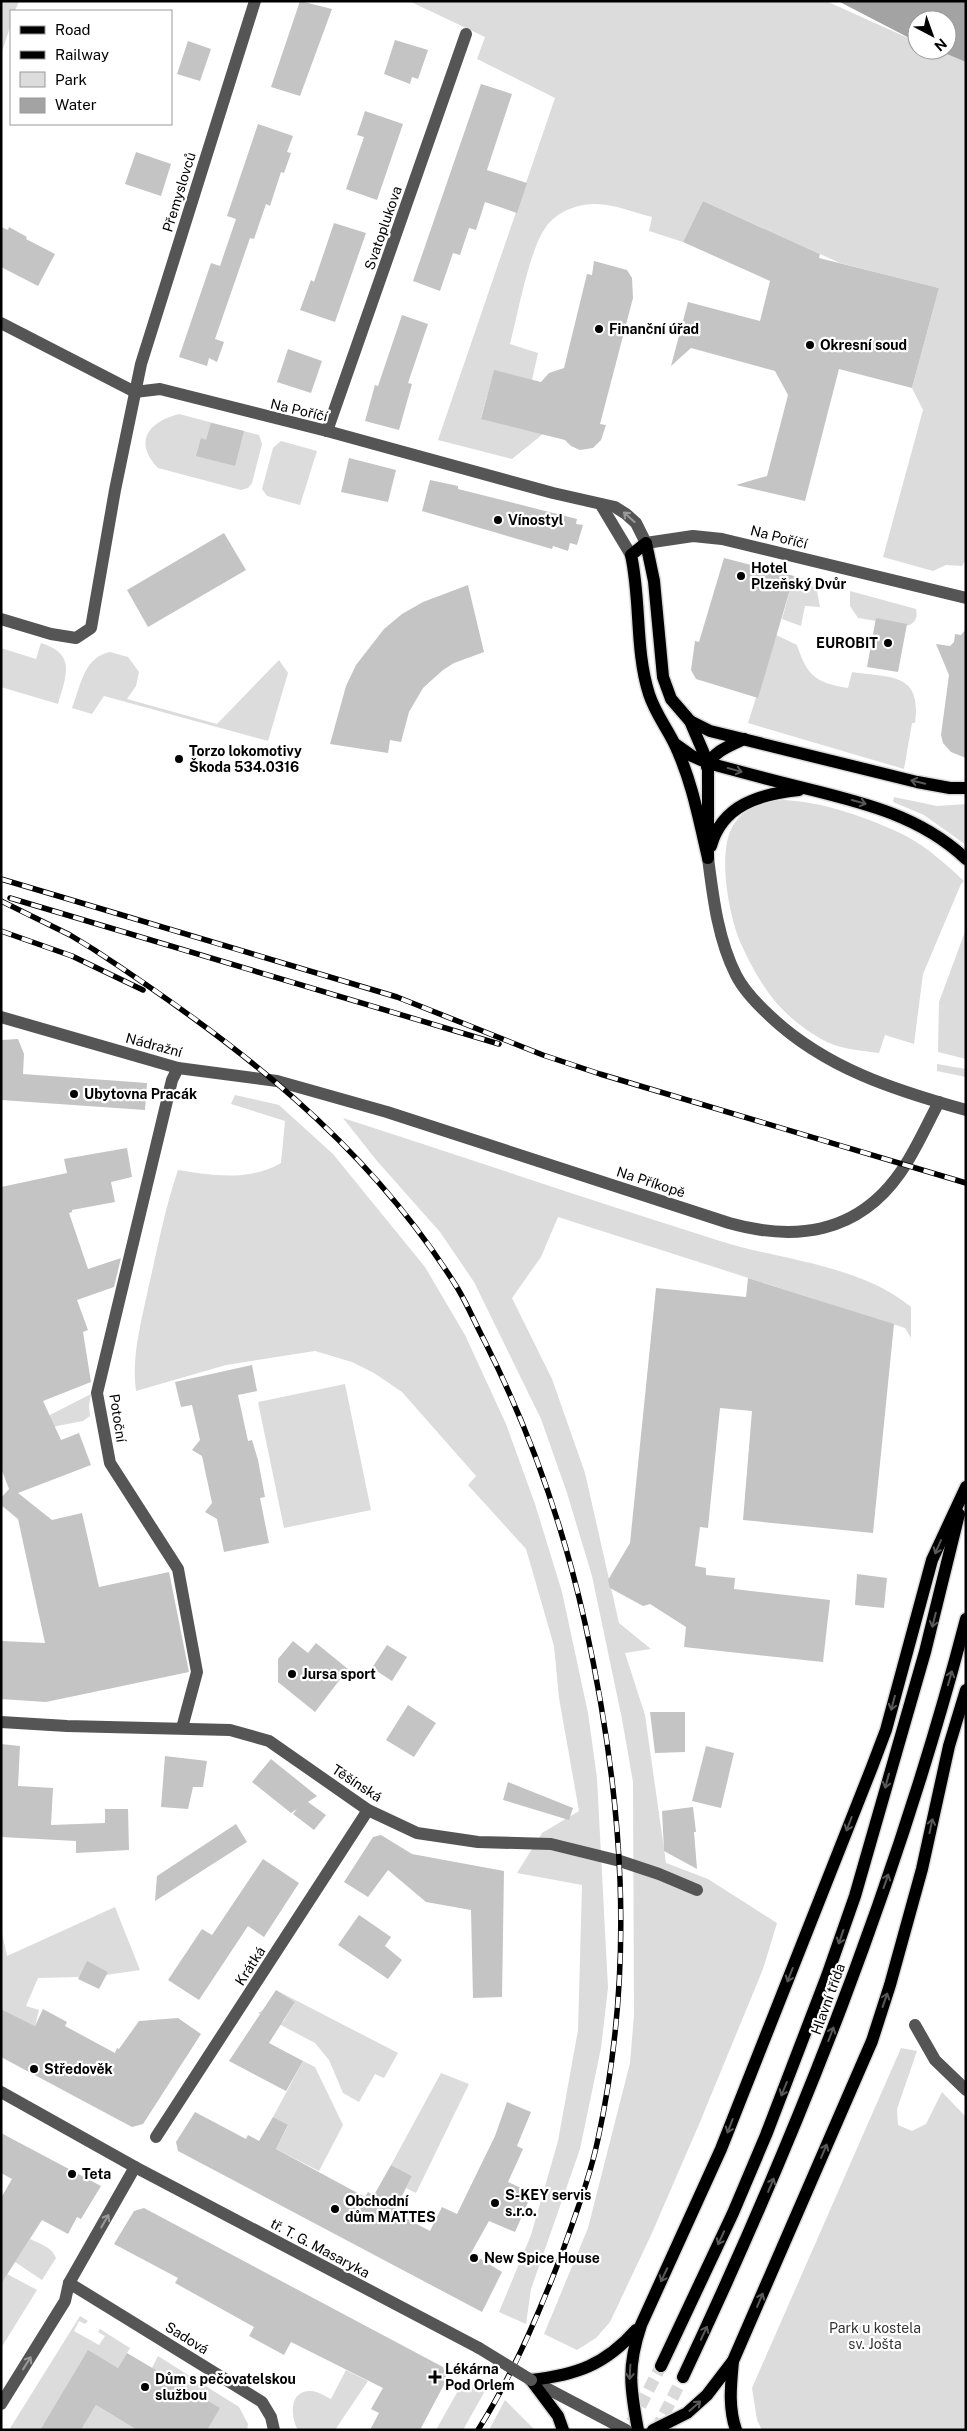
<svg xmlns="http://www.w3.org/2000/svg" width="967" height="2431" font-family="'Public Sans',sans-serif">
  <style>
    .green { fill: #dcdcdc }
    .water { fill: #a3a3a3 }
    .building { fill: #c4c4c4 }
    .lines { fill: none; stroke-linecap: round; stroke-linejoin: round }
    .major-tunnel { stroke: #d9d9d9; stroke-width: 12; stroke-dasharray: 12 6; stroke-linecap: butt }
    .major-casing { stroke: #dbdbdb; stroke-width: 15 }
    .minor { stroke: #555; stroke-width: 12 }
    .major { stroke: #000; stroke-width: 12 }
    .rail-casing { stroke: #000; stroke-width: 5.5 }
    .rail { stroke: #fff; stroke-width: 4; stroke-dasharray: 11; stroke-linecap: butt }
    .minor-bridge { stroke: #555; stroke-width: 12 }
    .oneway { stroke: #999 }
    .oneway2 { stroke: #595959 }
    .poi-dot { fill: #000; stroke: #fff; stroke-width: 2 }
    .labels { text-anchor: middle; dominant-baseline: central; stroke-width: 4.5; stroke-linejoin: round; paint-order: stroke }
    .street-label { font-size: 14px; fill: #000; stroke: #fff }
    .poi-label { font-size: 14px; font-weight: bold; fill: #000; stroke: #fff; text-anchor: start }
    .park-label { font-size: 14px; fill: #333; stroke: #fff }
  </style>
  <rect width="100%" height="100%" fill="#fff"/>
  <g class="green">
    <polygon points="3,1 19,1 15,11 11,11 11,24 1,55 1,9"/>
    <path d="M409 1H826L917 42V50H937L966 62V559L962 566 946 565 933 571 883 557 923 410 912 388 939 288 840 263 703 201 683 242 649 231 652 217C635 213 614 204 596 204 578 204 557 211 546 227 529 250 518 314 510 344L538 353 532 380 494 371 481 418 543 434 512 459 438 440 555 98 477 59 485 37Z"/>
    <path d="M179 414 259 435 262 444 252 483 248 488 241 490 158 468C133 442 148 422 179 414Z"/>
    <polygon points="281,441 317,451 300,505 267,496 262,489 273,448"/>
    <polygon points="794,576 808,580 817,591 820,607 805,606 801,626 782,619"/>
    <path d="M850 591 916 609C918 618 915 624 906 626L858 618 850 606Z"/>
    <path d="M776 635 797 645C807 676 816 683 848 688L852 672C891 678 922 672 915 723H912L904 769 748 723Z"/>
    <path d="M41 643C77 654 66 676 58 704L1 687V648L36 659Z"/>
    <path d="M110 652 128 657 139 672 136 686 127 699 217 724 279 660 288 673 268 741 104 696 92 714 72 708C81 685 84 657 110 652Z"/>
    <polygon points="894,797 937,806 966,804 966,845 924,815 893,802"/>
    <path d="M783 800C821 801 872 819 906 836 927 847 947 865 964 881L961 884 923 974 914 1044 885 1035 879 1053C866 1051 853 1050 841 1047 821 1042 798 1025 783 1010 766 993 752 968 742 946 729 919 716 850 734 824 745 807 765 802 783 800Z"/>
    <polygon points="966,929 966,1059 938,1052 939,1002"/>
    <polygon points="937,1064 966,1069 966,1077 937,1071"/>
    <path d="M235 1095 279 1105 333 1154 425 1267 465 1335 506 1424 535 1504 562 1592 588 1713 597 1778 608 1988 601 2048 580 2149 531 2289 526 2324 499 2312 531 2235 558 2141 578 2030 582 1885 517 1873 542 1833 579 1811 559 1698 554 1646 526 1549 468 1485 476 1476 402 1392 374 1373 352 1362 315 1351 226 1365 136 1391C131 1356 142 1319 149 1285 158 1246 165 1208 178 1170 212 1176 250 1181 281 1163L285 1121 231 1104Z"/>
    <path d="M343 1118C469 1159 594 1201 720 1241 784 1261 858 1264 911 1307V1338L905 1328 558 1217 541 1257 512 1298 552 1379 585 1473 619 1623 651 1649 625 1653 645 1715 666 1863 708 1879 777 1923 763 1969 700 2122 652 2233 610 2322 596 2338 577 2350 544 2334 588 2228 630 2063 634 2015 633 1782 622 1719 592 1576 567 1493 541 1419 474 1282 440 1232 377 1161Z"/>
    <polygon points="345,1384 371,1510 284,1528 258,1402"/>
    <polygon points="91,1394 89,1406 90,1416 83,1421 57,1426 27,1437 46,1417"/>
    <polygon points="115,1907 140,1970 106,1975 108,1972 87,1962 79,1977 38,1978 26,2006 39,2010 35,2026 1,2009 1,1928 7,1956"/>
    <polygon points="276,1990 398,2053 384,2078 375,2074 359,2102 343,2093 329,2060 315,2043 258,2013 262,2011 283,2022 295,2002"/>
    <polygon points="901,2048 917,2051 897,2109 898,2125 912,2131 926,2124 942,2092 966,2117 966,2430 762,2430 757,2420 752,2388"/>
    <polygon points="303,2061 315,2067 343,2125 319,2171 276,2149 288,2126 273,2117"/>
    <polygon points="441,2073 469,2084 416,2193 406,2188 412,2176 391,2165"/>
    <path d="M30 2239C40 2244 52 2247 56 2258L42 2280 15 2262Z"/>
    <polygon points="7,2274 37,2290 1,2348 1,2284"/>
    <polygon points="80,2316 88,2321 85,2324 79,2321 74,2331 99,2345 105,2336 98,2332 100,2329 130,2348 118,2368 88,2351 40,2430 9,2430"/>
    <polygon points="158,2356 239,2407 248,2424 247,2430 207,2430 152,2368"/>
    <path d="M346 2370 368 2381 335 2430H298C290 2416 289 2389 312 2391 319 2392 325 2396 331 2399Z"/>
    <polygon points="464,2380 485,2391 463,2430 436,2430"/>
    <polygon points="505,2400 535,2430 489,2430"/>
    <polygon points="96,2405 137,2430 81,2430"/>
  </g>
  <polygon class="water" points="838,1 966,1 966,62 937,50 947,50 947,20 917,20 917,42"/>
  <g class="building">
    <polygon points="300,1 332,9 300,96 271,87"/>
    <polygon points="395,40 428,50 418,79 412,77 410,84 384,74"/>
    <polygon points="188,41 211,49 200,81 177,74"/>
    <polygon points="481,84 512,94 487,170 527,183 517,213 485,202 476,230 469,228 460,255 453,253 440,291 413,281"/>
    <polygon points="365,111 403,124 377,200 346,189 364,137 357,135"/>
    <polygon points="258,124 293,136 287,152 291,153 284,173 281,172 270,206 266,204 254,239 250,238 215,339 224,342 217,362 209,358 207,366 179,357 211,263 220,266 236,219 227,216"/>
    <polygon points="136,152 171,164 161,196 125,184"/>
    <polygon points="703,201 820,254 819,258 939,288 912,388 839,369 805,501 736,485 767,476 788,395 775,371 691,348 671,366 688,302 760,321 770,281 683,242"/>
    <polygon points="334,223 366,233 335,322 300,310 311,280 314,282"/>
    <polygon points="1,227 8,230 9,227 27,237 26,239 55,254 38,286 1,267"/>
    <polygon points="594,261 627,270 632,278 633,298 600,424 606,425 601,440 593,448 580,450 571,446 565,440 481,419 494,370 541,382 549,373 564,368 587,274 592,275"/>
    <polygon points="402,315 428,324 408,383 412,384 399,430 365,421 375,385 378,386"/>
    <polygon points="288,349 322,361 311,393 277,382"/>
    <polygon points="211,423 244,431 235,466 196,456 201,438 206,440"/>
    <polygon points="349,458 396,470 388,502 341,492"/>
    <polygon points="430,480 458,486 458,489 577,519 576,524 583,525 577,545 570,543 568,551 553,546 552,549 422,511"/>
    <polygon points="224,533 246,570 148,627 127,590"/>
    <polygon points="724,558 794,576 758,698 696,679 691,670 695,641 699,642"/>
    <polygon points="468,585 484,652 454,663 443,670 423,688 409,712 401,742 390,740 388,753 330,744 346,686 356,665 384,629 402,614 423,602"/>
    <polygon points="876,618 907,624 898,672 867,667"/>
    <polygon points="966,629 966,758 951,752 943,743 941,735 949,675 936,644 950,646 954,642 955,634 961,635"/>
    <polygon points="18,1039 24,1054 23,1074 147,1083 145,1110 1,1100 1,1040"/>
    <polygon points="127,1148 132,1177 111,1182 115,1202 72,1210 72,1212 69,1213 88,1269 121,1258 114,1287 77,1300 88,1330 83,1332 91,1382 43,1401 61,1440 79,1433 91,1465 18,1493 52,1520 82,1513 99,1587 169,1572 189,1672 46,1702 1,1699 1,1641 45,1643 18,1519 1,1505 1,1498 9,1489 1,1468 1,1187 67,1173 64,1159"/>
    <polygon points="748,1278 894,1324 873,1533 743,1520 752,1411 720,1408 708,1528 700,1527 695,1566 706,1568 706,1575 735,1578 734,1589 830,1600 823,1662 684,1647 686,1627 650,1604 643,1606 610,1588 608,1580 630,1543 656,1288 746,1297"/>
    <polygon points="252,1365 257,1391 238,1395 248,1441 252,1440 258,1460 265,1497 260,1498 269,1543 224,1552 217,1519 205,1512 212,1503 202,1456 192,1450 200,1440 192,1405 181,1407 175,1382"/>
    <polygon points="857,1574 887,1578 884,1608 855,1605"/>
    <polygon points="293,1641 308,1653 316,1643 348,1669 315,1712 278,1682 278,1659"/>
    <polygon points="387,1645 407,1657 392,1681 372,1668"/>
    <polygon points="408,1705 436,1723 414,1757 386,1740"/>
    <polygon points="650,1712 685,1712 685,1752 655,1753"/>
    <polygon points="1,1744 20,1746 18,1786 53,1788 51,1825 105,1823 105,1809 128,1809 129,1850 76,1853 76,1841 1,1837"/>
    <polygon points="706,1746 734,1753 721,1808 692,1801"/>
    <polygon points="165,1756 207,1761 203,1787 193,1787 188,1809 161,1807"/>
    <polygon points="271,1759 317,1796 308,1802 326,1815 314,1830 293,1814 297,1809 291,1813 252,1782"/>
    <polygon points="508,1782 573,1808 569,1820 503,1800"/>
    <polygon points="693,1807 696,1832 694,1832 697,1869 664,1851 662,1811"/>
    <polygon points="236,1824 247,1842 155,1901 157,1876"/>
    <polygon points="381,1835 412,1854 504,1871 502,1997 473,1998 471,1910 426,1902 388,1870 368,1897 344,1882 373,1837"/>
    <polygon points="263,1859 299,1883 264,1937 248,1926 199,2000 168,1980 202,1929 212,1935"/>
    <polygon points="359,1915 391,1937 385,1946 402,1960 388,1979 338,1945"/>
    <polygon points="87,1961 108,1972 99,1989 78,1979"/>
    <polygon points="276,1990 295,2002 269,2043 303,2061 286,2091 229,2061"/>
    <polygon points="1,2009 35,2026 43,2009 67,2022 65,2026 115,2053 117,2048 119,2049 139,2021 178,2018 201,2034 143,2124 132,2127 1,2057"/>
    <polygon points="507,2102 531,2112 517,2146 523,2149 508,2182 532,2193 515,2232 489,2221 471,2253 502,2272 482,2312 178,2151 176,2142 195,2112 246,2139 248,2135 259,2141 273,2117 288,2125 276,2149 365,2197 368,2192 374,2195 391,2165 412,2176 394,2212 430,2231 442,2207 457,2214 495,2136"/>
    <polygon points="1,2133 101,2186 81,2219 77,2217 68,2234 42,2220 1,2284 1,2198 12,2179 1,2173"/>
    <polygon points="144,2208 443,2367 447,2379 420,2430 370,2430 379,2413 371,2409 383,2388 291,2342 284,2355 249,2336 254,2327 175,2283 178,2278 114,2244 134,2211"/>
    <polygon points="88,2350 118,2368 127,2353 220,2408 207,2430 137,2430 96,2405 81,2430 40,2430"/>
  </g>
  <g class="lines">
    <g class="major-tunnel">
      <polyline points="632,2422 661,2366"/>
      <polyline points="656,2430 683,2377"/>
    </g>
    <g class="major-casing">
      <g id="major">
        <path d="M646 543 654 581 663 677 671 699 690 721 708 763V858C699 820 692 781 675 745 667 728 655 713 649 694 635 650 641 600 631 555Z"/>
        <polyline points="690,721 710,731 917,782 950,788 966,788"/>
        <path d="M675 744 692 756 708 763C741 772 774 781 808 789 865 803 922 817 966 859"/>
        <path d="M707 767C712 752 731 745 744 739"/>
        <path d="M711 846C722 805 760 794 799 790"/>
        <path d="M733 2361C731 2384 728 2407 736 2430"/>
        <polyline points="661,2366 733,2213 766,2135 827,1976 855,1896 925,1652 959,1514"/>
        <path d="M683 2377C798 2133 898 1881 966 1619"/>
        <path d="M531 2380C576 2375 605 2365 636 2330"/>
        <polyline points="531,2380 558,2416 563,2430"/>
        <path d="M638 2430C630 2387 627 2367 641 2325L721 2149 872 1767 886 1730 932 1560 966 1487"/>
        <polyline points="653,2430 687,2413 707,2395 733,2361 872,2041 890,1985 922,1869 949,1746 966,1690"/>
      </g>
    </g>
    <g class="minor">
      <polyline points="1,323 135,392 160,389 327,431 553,493 615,507 626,514 636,523 646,543 693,536 722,539 966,598"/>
      <polyline points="327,431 466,34"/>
      <polyline points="601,505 631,555"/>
      <polyline points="1,619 51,634 76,638 91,628 115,490 141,364 255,1"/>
      <path d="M708 858C713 897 718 940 736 975 744 991 757 1004 770 1016 825 1068 894 1090 966 1110"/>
      <path d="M1 1017 178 1068 277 1081 302 1088 387 1112 729 1223C796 1242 858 1233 900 1173 915 1152 926 1126 939 1102"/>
      <polyline points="178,1068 172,1080 97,1393 110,1463 178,1569 197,1672 182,1728"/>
      <polyline points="1,1722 67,1726 230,1730 269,1741 368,1810 417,1833 478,1842 551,1844 620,1861 659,1874 697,1890"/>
      <polyline points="915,2025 935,2060 966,2090"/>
      <polyline points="1,2092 135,2167 479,2348"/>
      <polyline points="156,2137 368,1810"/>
      <polyline points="69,2283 262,2402 271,2417 274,2430"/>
      <polyline points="531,2380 626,2430"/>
      <polyline points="1,2404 65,2301 69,2283 135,2167"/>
    </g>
    <use href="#major" class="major"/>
    <g class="rail-casing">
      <g id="rail">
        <polyline points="1,879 397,997 543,1055 600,1074 966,1183"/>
        <polyline points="10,898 499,1044"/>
        <path d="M1 901 70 935 93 949C235 1042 367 1142 458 1289 468 1306 476 1325 485 1342 530 1431 563 1525 585 1623 623 1796 636 1964 598 2139 590 2177 575 2216 562 2253 539 2314 513 2375 478 2430"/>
        <polyline points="1,931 72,956 143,990"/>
      </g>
    </g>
    <use href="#rail" class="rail"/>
    <polyline class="minor-bridge" points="479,2348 531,2380"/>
  </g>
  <defs><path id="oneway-shaft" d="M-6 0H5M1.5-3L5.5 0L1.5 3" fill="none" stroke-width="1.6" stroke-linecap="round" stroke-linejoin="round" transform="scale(1.25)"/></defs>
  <g class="oneway">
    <use href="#oneway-shaft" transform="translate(629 517) rotate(-138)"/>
    <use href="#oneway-shaft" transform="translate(105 2221) rotate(-60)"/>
    <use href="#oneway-shaft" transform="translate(27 2363) rotate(-58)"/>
  </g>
  <g class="oneway2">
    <use href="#oneway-shaft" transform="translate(735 770) rotate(15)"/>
    <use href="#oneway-shaft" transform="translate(918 782) rotate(-166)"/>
    <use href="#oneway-shaft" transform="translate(859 802) rotate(15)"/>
    <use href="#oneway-shaft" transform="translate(938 1547) rotate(114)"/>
    <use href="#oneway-shaft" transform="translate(934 1620) rotate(104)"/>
    <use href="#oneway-shaft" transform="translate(950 1678) rotate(-74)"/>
    <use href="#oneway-shaft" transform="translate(893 1703) rotate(105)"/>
    <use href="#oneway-shaft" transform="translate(887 1781) rotate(105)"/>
    <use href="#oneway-shaft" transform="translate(849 1824) rotate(111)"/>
    <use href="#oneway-shaft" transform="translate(931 1826) rotate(-78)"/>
    <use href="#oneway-shaft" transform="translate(886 1881) rotate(-71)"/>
    <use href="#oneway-shaft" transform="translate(841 1937) rotate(109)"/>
    <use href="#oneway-shaft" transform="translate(790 1975) rotate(111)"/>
    <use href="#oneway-shaft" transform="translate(885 2000) rotate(-71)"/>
    <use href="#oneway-shaft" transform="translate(831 2034) rotate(-69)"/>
    <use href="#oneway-shaft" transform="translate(784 2089) rotate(112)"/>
    <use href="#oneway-shaft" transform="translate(730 2126) rotate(111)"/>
    <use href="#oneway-shaft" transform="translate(824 2151) rotate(-67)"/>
    <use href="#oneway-shaft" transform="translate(771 2185) rotate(-67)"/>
    <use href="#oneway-shaft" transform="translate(721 2238) rotate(115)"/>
    <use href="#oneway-shaft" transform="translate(664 2275) rotate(115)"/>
    <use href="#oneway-shaft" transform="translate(760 2300) rotate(-67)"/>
    <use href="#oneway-shaft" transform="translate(704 2333) rotate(-65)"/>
    <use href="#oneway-shaft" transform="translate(630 2372) rotate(93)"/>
    <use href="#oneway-shaft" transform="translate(695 2406) rotate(-41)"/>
  </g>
  <g class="poi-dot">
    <circle cx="599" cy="329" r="5"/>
    <circle cx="810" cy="345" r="5"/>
    <circle cx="498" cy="520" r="5"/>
    <circle cx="741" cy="576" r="5"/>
    <circle cx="888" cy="643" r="5"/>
    <circle cx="179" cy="759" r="5"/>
    <circle cx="74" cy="1094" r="5"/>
    <circle cx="292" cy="1674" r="5"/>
    <circle cx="34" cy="2069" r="5"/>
    <circle cx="72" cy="2174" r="5"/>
    <circle cx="495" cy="2203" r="5"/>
    <circle cx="335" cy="2209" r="5"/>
    <circle cx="474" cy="2258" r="5"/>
    <path d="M432.5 2369.5h5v5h5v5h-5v5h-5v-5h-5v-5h5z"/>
    <circle cx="145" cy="2387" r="5"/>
  </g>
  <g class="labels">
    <g class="street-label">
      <text transform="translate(179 192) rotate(-73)">Přemyslovců</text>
      <text transform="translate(383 228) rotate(-71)">Svatoplukova</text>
      <text transform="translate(299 410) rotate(13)">Na Poříčí</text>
      <text transform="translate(779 537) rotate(14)">Na Poříčí</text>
      <text transform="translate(154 1045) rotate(15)">Nádražní</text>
      <text transform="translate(651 1182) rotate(18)">Na Příkopě</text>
      <text transform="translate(118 1418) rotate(81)">Potoční</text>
      <text transform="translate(357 1783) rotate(33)">Těšínská</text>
      <text transform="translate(250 1966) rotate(-57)">Krátká</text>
      <text transform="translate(828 1999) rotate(-70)">Hlavní třída</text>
      <text transform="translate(320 2248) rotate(28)">tř. T. G. Masaryka</text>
      <text transform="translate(187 2338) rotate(32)">Sadová</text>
    </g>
    <g class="poi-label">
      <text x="609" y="329">Finanční úřad</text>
      <text x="820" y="345">Okresní soud</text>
      <text x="508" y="520">Vínostyl</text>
      <text x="751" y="568">Hotel<tspan x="751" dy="16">Plzeňský Dvůr</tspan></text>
      <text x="878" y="643" text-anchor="end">EUROBIT</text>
      <text x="189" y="751">Torzo lokomotivy<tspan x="189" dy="16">Škoda 534.0316</tspan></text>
      <text x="84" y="1094">Ubytovna Pracák</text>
      <text x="302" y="1674">Jursa sport</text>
      <text x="44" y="2069">Středověk</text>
      <text x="82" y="2174">Teta</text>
      <text x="505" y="2195">S-KEY servis<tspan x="505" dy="16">s.r.o.</tspan></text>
      <text x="345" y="2201">Obchodní<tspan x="345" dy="16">dům MATTES</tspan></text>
      <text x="484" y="2258">New Spice House</text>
      <text x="445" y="2369">Lékárna<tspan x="445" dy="16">Pod Orlem</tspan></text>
      <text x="155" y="2379">Dům s pečovatelskou<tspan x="155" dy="16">službou</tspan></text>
    </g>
    <g class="park-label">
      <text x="875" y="2328">Park u kostela<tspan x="875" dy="16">sv. Jošta</tspan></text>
    </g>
  </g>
  <rect width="967" height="2431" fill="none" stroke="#000000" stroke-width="5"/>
  <rect x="10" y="10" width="162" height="115" fill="#ffffff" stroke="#999999"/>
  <rect x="20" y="26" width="25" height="8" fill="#000000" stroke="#999999"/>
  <text x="55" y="35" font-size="15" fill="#000000">Road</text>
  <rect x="20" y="51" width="25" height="8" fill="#000000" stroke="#999999"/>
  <text x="55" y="60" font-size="15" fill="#000000">Railway</text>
  <rect x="20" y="72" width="25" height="15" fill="#dcdcdc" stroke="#999999"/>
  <text x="55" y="85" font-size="15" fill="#000000">Park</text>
  <rect x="20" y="98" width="25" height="15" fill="#a3a3a3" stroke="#999999"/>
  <text x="55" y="110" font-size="15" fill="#000000">Water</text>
  <g transform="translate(932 35) rotate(139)"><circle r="24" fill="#ffffff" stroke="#999999"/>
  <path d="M0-4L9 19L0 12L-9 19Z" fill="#000000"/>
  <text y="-8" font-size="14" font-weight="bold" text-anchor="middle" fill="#000000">N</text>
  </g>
</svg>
